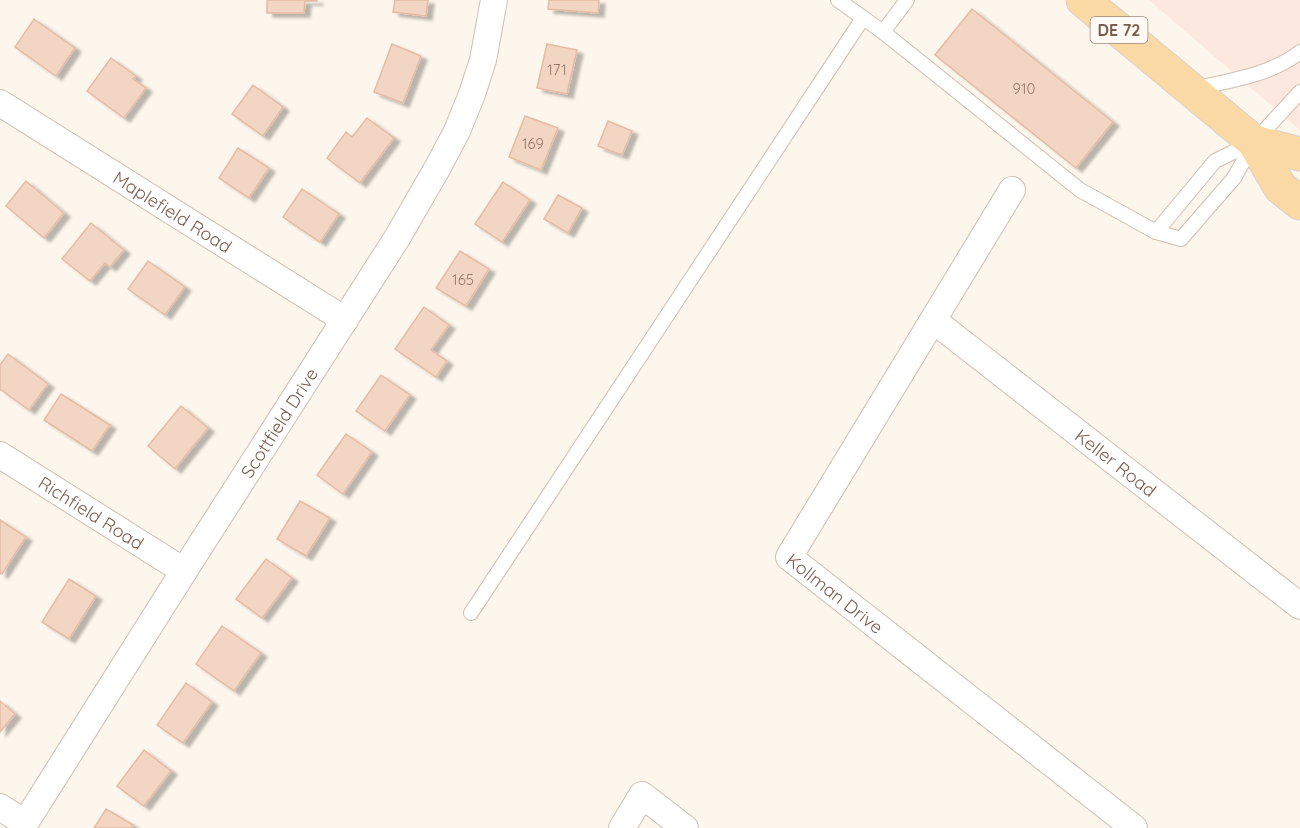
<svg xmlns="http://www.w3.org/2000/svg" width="1300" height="828" font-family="Quicksand,sans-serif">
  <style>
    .commercial { fill: #fde8e0 }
    .building { fill: #f3d5c3; stroke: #e6bba3; stroke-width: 1.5; filter: url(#shadow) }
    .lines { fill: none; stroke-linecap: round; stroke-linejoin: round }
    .lane-casing { stroke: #d1beb0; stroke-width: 16 }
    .street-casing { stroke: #d1beb0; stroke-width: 28 }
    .primary-casing { stroke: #dad1cd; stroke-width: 35 }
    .lane { stroke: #fff; stroke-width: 14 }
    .street { stroke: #fff; stroke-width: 26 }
    .primary { stroke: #fbd9a5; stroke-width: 33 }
    .labels { text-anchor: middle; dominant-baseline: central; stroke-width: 4.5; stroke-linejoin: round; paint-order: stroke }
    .number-label { font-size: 15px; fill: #987a6a }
    .shield { fill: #fffaf3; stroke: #a28b7f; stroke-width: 1.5 }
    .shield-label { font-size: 16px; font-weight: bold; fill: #7a5c4d }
    .street-label { font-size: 18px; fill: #7a5c4d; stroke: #fffaf3 }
  </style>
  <defs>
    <filter id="shadow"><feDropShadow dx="6" dy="4" stdDeviation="1.5" flood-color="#0004"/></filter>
  </defs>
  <rect width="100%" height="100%" fill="#fdf6ec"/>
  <polygon class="commercial" points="1149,0 1300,0 1300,130"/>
  <g class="building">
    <polygon points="267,0 317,0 317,1 305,1 304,13 267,13"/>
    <polygon points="395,0 428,0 426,16 393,12"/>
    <polygon points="549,0 599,0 598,13 548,9"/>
    <polygon points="972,9 1113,122 1076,168 935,55"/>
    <polygon points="34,19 75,48 56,76 15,47"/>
    <polygon points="392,44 421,56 403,103 374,92"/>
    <polygon points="547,44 577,50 567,94 537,88"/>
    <polygon points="111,58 136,76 133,79 146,88 124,118 87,91"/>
    <polygon points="253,85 283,107 263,136 232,114"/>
    <polygon points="525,116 558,128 541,170 509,157"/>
    <polygon points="367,118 394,138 360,183 327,158 346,132 352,137"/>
    <polygon points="608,121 632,131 622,155 598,146"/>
    <polygon points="238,148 269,168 249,198 219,178"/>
    <polygon points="26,181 64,213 44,238 6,206"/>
    <polygon points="503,182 530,200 502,242 475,224"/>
    <polygon points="302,189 339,214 320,242 283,217"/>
    <polygon points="558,195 582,208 568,233 544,219"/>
    <polygon points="91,223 124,250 110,267 105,263 90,281 62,259"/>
    <polygon points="460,251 489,269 466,306 436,288"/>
    <polygon points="148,261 185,287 165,315 128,289"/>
    <polygon points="424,307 449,325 431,350 447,361 436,377 395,349"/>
    <polygon points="8,354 48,384 29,410 0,389 0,365"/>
    <polygon points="381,375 410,395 385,431 356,411"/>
    <polygon points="61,394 110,425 92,451 44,420"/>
    <polygon points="181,406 208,428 175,469 148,446"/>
    <polygon points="346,434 372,452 343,494 317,475"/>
    <polygon points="300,501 330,518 306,556 277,539"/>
    <polygon points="0,520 26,537 2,574 0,573"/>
    <polygon points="266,559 292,578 262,618 236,599"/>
    <polygon points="69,579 96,596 69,639 42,622"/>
    <polygon points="222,626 261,653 234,691 196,664"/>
    <polygon points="186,683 212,702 183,743 157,725"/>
    <polygon points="0,701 15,714 0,732"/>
    <polygon points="144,750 171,771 144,806 117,786"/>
    <polygon points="106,809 133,825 131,828 94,828"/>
  </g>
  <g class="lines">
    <g class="lane-casing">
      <g id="lane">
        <polyline points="838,0 883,32 1080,190 1156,232 1181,239 1234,178 1254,142 1300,92"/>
        <polyline points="883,32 907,0"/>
        <path d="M1193 89C1230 80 1269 76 1300 52"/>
        <polyline points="1156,232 1215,161 1254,142"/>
        <polyline points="471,613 863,18"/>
      </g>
    </g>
    <g class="street-casing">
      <g id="street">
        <path id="s1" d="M0 103 345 320"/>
        <path id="s2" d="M1012 190 789 557 1134 828"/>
        <path id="s3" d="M933 320 1300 606"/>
        <path id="s4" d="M0 455 184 571"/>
        <polyline points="0,807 25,823"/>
        <path id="s5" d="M22 828 184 571 397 238 438 167 457 131 472 94 483 60 494 0"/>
        <polyline points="622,828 642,795 685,828"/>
      </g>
    </g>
    <g class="primary-casing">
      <g id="primary">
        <polyline points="1083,0 1254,142 1280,187 1300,203"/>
        <polyline points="1254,142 1300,154"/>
      </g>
    </g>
    <use href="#lane" class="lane"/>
    <use href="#street" class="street"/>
    <use href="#primary" class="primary"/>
  </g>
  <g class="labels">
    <g class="number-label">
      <text x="557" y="69">171</text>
      <text x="1024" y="88">910</text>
      <text x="533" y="143">169</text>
      <text x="463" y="279">165</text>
    </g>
    <rect class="shield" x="1090.5" y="17" width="57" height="26" rx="4.5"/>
    <g class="shield-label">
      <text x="1119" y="30">DE 72</text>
    </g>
    <g class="street-label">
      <text stroke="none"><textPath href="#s1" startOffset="204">Maplefield Road</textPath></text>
      <text stroke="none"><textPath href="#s5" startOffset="480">Scottfield Drive</textPath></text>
      <text stroke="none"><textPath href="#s3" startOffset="232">Keller Road</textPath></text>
      <text stroke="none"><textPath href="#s4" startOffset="108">Richfield Road</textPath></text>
      <text stroke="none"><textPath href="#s2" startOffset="488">Kollman Drive</textPath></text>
    </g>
  </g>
</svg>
